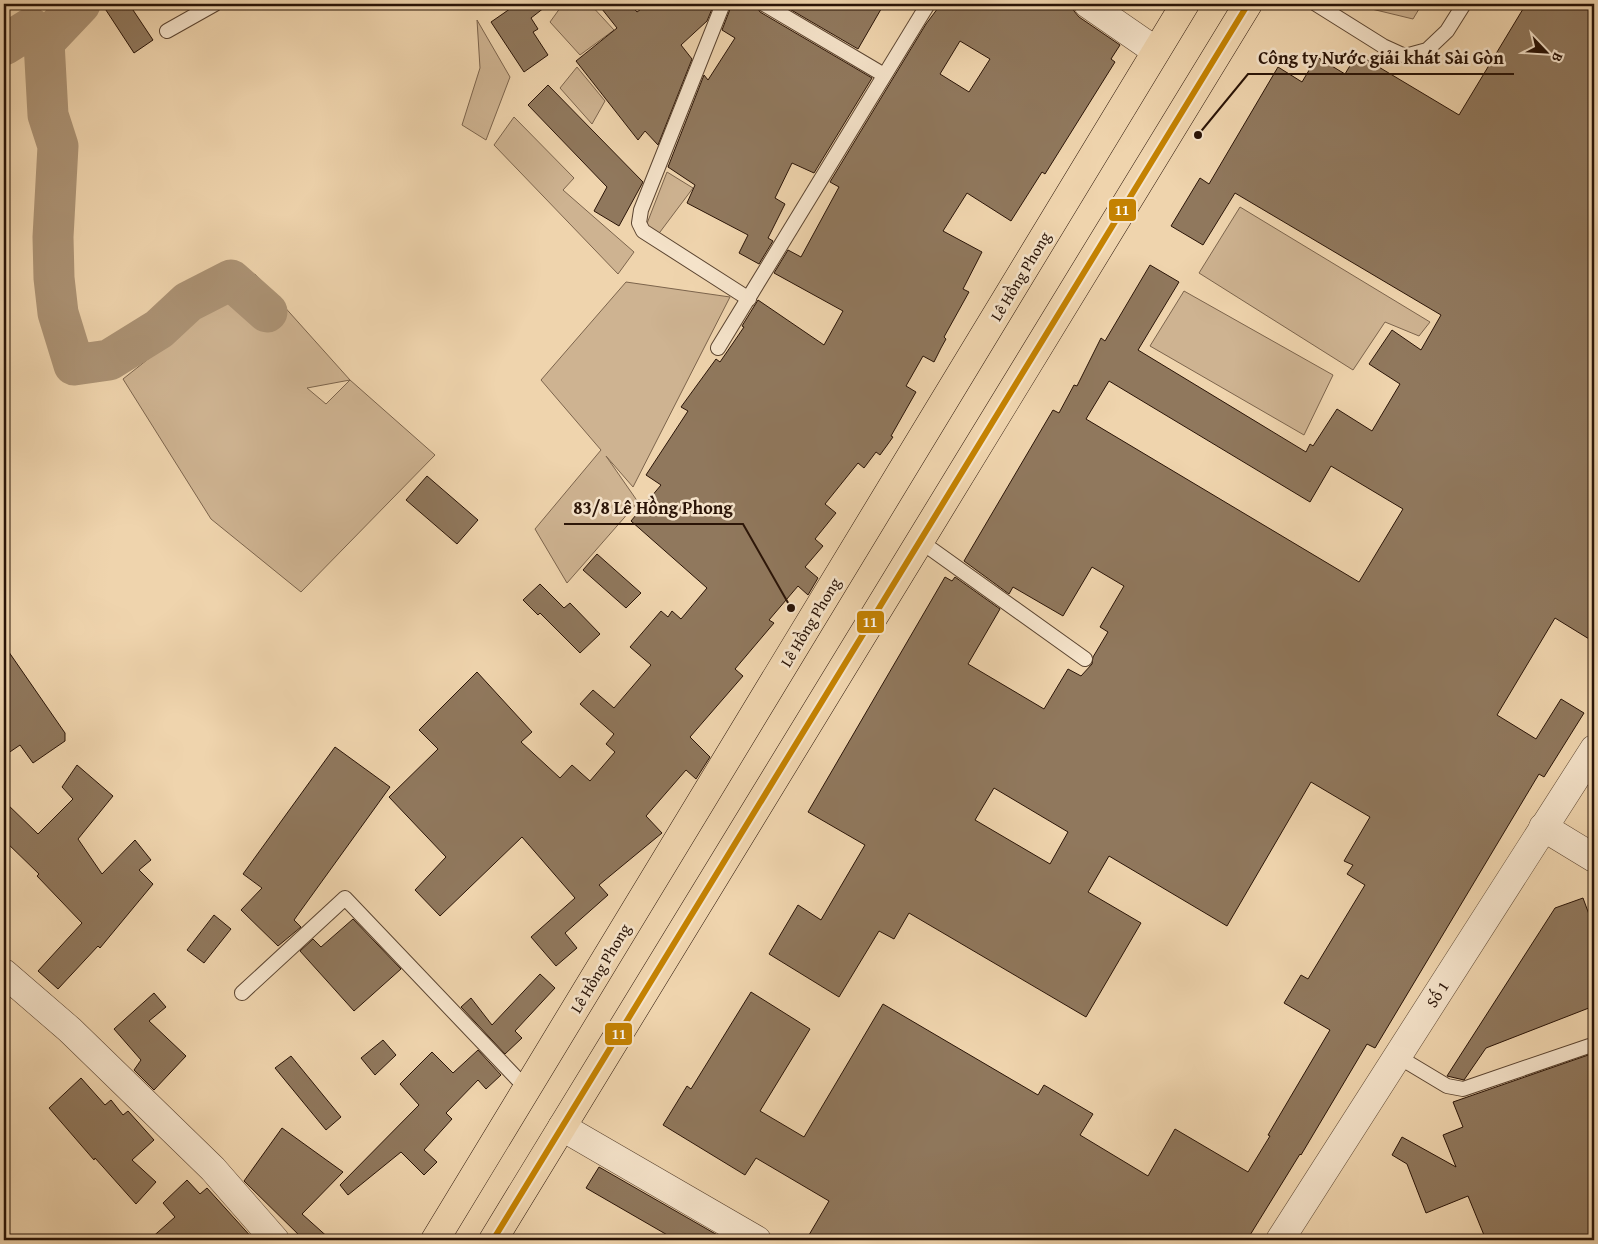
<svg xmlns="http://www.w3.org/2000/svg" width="1598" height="1244" font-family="'Gentium Book Plus',serif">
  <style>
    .green { fill: #ceb391; stroke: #7c644c; fill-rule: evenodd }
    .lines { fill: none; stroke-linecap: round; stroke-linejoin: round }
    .river { stroke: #ac9375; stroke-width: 41 }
    .building { fill: #90785d; stroke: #2a1407; fill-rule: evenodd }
    .service-casing { stroke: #5b4430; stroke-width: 16 }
    .minor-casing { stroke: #5b4430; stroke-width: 29 }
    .tertiary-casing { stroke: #5b4430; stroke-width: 29 }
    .trunk-casing { stroke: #2a1407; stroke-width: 29 }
    .service { stroke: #f5e3ca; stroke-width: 14 }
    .minor { stroke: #f5e3ca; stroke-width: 28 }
    .tertiary { stroke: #f5e3ca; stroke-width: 28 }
    .trunk { stroke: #efd4ad; stroke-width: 28 }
    .bus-1-casing { stroke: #f5e3ca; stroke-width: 10 }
    .bus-1 { stroke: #c48202; stroke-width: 6 }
    .labels { text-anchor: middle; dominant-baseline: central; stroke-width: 5; stroke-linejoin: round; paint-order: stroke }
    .street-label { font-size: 16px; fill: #2a1407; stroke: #f5e3ca }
    .leader { fill: none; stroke: #2a1407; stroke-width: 2 }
    .callout-dot { fill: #2a1407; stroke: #f5e3ca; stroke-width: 2 }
    .callout-label { font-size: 18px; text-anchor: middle; font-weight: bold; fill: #2a1407; stroke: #f5e3ca; stroke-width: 5; stroke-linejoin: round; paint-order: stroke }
    .line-badge { stroke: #f5e3ca; stroke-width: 2 }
    .badge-label { font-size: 14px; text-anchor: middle; font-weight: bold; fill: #fff }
  </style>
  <rect width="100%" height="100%" fill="#efd4ad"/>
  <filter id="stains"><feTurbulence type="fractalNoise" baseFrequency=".004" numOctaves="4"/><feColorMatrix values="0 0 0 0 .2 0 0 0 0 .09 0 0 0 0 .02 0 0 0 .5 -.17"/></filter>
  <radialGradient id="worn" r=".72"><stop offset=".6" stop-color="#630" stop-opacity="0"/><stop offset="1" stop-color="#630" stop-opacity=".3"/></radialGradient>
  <g class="green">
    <polygon points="563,4 590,4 614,30 580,55 550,22"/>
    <polygon points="1351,4 1422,4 1413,19"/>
    <polygon points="477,20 510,77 486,140 462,125 480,68"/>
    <polygon points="577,67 605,101 592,124 560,88"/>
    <polygon points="514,117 574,178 563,190 634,252 618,274 494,145"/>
    <polygon points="667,172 693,188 657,236 646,226"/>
    <polygon points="1240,207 1430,322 1419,336 1385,322 1353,370 1199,273"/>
    <path d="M255 274 350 380 435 455 301 592 211 519 123 379ZM350 380 326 404 307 388Z"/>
    <polygon points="626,282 730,297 633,487 606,456 638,502 567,583 535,529 601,450 541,380"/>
    <polygon points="1184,291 1333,375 1304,435 1150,346"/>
  </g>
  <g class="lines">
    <g class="river">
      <polyline points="44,42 80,4"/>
      <polyline points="4,45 31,28 44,42 48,115 58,146 53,237 54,278 58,313 74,365 109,360 159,329 188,302 231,280 267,312"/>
    </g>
  </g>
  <g class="building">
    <polygon points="102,4 129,4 153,40 134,53"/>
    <polygon points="517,4 549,4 531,18 538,29 533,32 548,55 524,72 491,22"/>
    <polygon points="598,4 630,4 637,12 648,4 714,4 707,21 681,45 692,59 658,145 645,131 638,140 576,61 617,28"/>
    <polygon points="732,4 755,4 760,12 872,78 814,173 792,163 775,198 785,204 768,238 773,241 759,264 739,253 748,235 687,203 695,185 668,167 704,75 708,80 735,38 722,30"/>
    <polygon points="781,4 884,4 858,49"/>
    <path d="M941 4H1073L1074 11 1079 17 1120 45 1111 59 1115 62 1045 174 1042 172 1011 221 967 193 943 231 982 252 963 289 969 292 944 337 946 339 941 348 934 362 923 356 906 386 916 392 891 436 893 437 880 455 876 452 864 468 858 463 825 504 836 513 815 539 823 546 805 567 818 578 808 595 798 586 769 620 774 623 735 669 743 676 690 737 710 757 696 779 686 770 646 816 662 833 599 885 608 895 565 933 577 948 556 966 531 937 575 898 522 837 440 916 415 890 446 857 389 797 438 749 419 730 477 672 532 732 521 742 560 778 572 765 590 781 615 752 606 744 614 734 580 704 593 690 614 708 651 665 630 647 661 611 668 617 672 611 681 619 707 588 631 521 661 485 646 475 688 411 681 407 716 359 720 362 744 327 742 326 758 300 824 345 843 311 774 273 788 250 801 257 839 187 830 182 926 24ZM960 41 990 59 969 92 940 74Z"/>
    <path d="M1526 4H1594V642L1555 618 1497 715 1536 739 1561 699 1584 713 1544 777 1539 774 1375 1048 1367 1044 1301 1155 1300 1154 1247 1240H806L829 1201 756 1158 745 1175 663 1125 687 1086 691 1089 751 992 810 1029 760 1111 804 1137 883 1004 1038 1095 1044 1085 1093 1114 1080 1135 1148 1176 1175 1129 1248 1172 1270 1136 1268 1135 1330 1030 1284 1003 1301 975 1308 979 1365 885 1347 874 1353 865 1344 861 1370 817 1311 782 1227 926 1109 856 1088 892 1141 923 1086 1017 909 913 894 939 879 931 839 997 769 954 798 905 821 920 865 845 808 812 945 577 952 581 955 577 1000 609 968 664 1044 709 1068 669 1081 676 1092 664 1093 657 1108 632 1100 627 1124 586 1092 567 1063 616 1013 587 1009 594 964 561 1053 410 1059 413 1074 385 1077 386 1101 338 1105 341 1150 265 1179 282 1138 350 1306 452 1310 444 1313 446 1337 409 1372 431 1400 384 1369 364 1392 330 1421 350 1441 315 1235 193 1203 245 1171 226 1200 178 1209 184 1278 67 1302 82 1317 57 1345 74 1357 54 1459 115ZM1109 381 1310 502 1331 466 1403 509 1359 582 1086 419ZM994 788 1068 832 1050 864 975 820Z"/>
    <polygon points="548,85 643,182 619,226 594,211 607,187 528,105"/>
    <polygon points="427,476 478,520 457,544 406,500"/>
    <polygon points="597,554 641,593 626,608 583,570"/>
    <polygon points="540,584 564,608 570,603 600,634 580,653 540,613 538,615 523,600"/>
    <polygon points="4,645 65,733 65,741 33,763 20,745 4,756"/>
    <polygon points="335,747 390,787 294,920 301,927 278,946 241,910 262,888 243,874"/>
    <polygon points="77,765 113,796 78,839 102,874 135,840 151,860 139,870 153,884 100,948 98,946 58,989 38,971 82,923 37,876 39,874 4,840 4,801 38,834 73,799 62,787"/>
    <polygon points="1583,898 1594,928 1594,1006 1486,1048 1464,1080 1447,1076 1555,908"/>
    <polygon points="214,915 231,929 204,963 187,950"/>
    <polygon points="353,919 401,969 354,1011 300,951 313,939 321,947"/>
    <polygon points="540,974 555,988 515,1031 522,1038 505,1054 461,1007 471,998 492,1025"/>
    <polygon points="154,993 166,1007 149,1021 186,1056 154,1090 134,1070 141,1060 114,1029"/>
    <polygon points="383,1040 396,1055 375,1075 361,1058"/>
    <polygon points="478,1050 501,1075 486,1089 478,1080 446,1113 452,1119 424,1150 437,1162 424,1175 401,1152 348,1195 340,1185 419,1105 400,1084 432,1052 453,1073"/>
    <polygon points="1594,1053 1594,1240 1486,1240 1468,1196 1426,1213 1407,1164 1392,1155 1402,1137 1456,1167 1443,1135 1463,1127 1453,1102"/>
    <polygon points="291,1056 341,1117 326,1130 275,1068"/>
    <polygon points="81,1078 105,1105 111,1100 123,1115 128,1111 154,1140 132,1160 156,1182 136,1204 95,1158 94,1160 49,1108"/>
    <polygon points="282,1128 343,1172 302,1214 331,1240 304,1240 244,1181"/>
    <polygon points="599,1167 726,1240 676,1240 586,1188"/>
    <polygon points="187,1180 200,1194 207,1188 254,1240 149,1240 175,1217 163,1203"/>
  </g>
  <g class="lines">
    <g class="service-casing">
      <g id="service">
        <polyline points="723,4 641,210 639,223 643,231 749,299"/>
        <polyline points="764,4 884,75"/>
        <polyline points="1316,4 1383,46 1405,56 1427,50 1447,31 1464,4"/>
        <polyline points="167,31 215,4"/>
        <polyline points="718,348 928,4"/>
        <polyline points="920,541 1085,659"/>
        <polyline points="242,993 345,898 527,1089"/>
        <polyline points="1397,1056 1447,1086 1463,1089 1589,1046"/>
      </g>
    </g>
    <g class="minor-casing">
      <g id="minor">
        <polyline points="1088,4 1156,51"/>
        <polyline points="4,973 70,1030 213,1169 275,1240"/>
        <polyline points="562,1127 757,1240"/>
      </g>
    </g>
    <g class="tertiary-casing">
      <g id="tertiary">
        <polyline points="1543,827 1594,858"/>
        <polyline points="1280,1240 1594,749"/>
      </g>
    </g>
    <g class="trunk-casing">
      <g id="trunk">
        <polyline points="435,1240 1185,4"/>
        <polyline points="493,1240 1248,4"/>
      </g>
    </g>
    <use href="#service" class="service"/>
    <use href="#minor" class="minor"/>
    <use href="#tertiary" class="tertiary"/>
    <use href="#trunk" class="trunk"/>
    <g class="bus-1-casing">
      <polyline id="bus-1" points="493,1240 1248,4"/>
    </g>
    <use href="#bus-1" class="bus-1"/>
  </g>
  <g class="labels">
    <g class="street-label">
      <text transform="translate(1020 276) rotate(-59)">Lê Hồng Phong</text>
      <text transform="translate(810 622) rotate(-59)">Lê Hồng Phong</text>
      <text transform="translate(600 968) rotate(-59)">Lê Hồng Phong</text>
      <text transform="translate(1437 994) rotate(-57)">Số 1</text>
    </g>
  </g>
  <path class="leader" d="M1198 135L1248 74H1514M791 608L743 524H564"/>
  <g class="callout-dot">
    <circle cx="1198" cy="135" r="5"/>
    <circle cx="791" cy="608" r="5"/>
  </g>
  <g class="callout-label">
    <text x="1381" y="64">Công ty Nước giải khát Sài Gòn</text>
    <text x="653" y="514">83/8 Lê Hồng Phong</text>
  </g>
  <g class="line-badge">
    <rect x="1108" y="198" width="29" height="24" rx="5" fill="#c48202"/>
    <rect x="856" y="610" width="29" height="24" rx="5" fill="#c48202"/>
    <rect x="604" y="1022" width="29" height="24" rx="5" fill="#c48202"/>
  </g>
  <g class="badge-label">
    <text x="1122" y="215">11</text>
    <text x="870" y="627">11</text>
    <text x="619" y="1039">11</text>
  </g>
  <rect width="1598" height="1244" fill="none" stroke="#efd4ad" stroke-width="20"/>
  <rect x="5" y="5" width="1588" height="1234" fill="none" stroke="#2a1407" stroke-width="2.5"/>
  <rect x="10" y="10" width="1578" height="1224" fill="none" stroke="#2a1407"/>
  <g transform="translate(1546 52) rotate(115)" stroke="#f5e3ca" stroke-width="4" paint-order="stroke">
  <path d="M0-4L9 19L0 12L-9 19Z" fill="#2a1407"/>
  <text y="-8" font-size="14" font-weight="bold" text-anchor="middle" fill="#2a1407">B</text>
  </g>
  <rect width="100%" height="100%" filter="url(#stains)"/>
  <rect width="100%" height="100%" fill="url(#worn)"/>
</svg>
